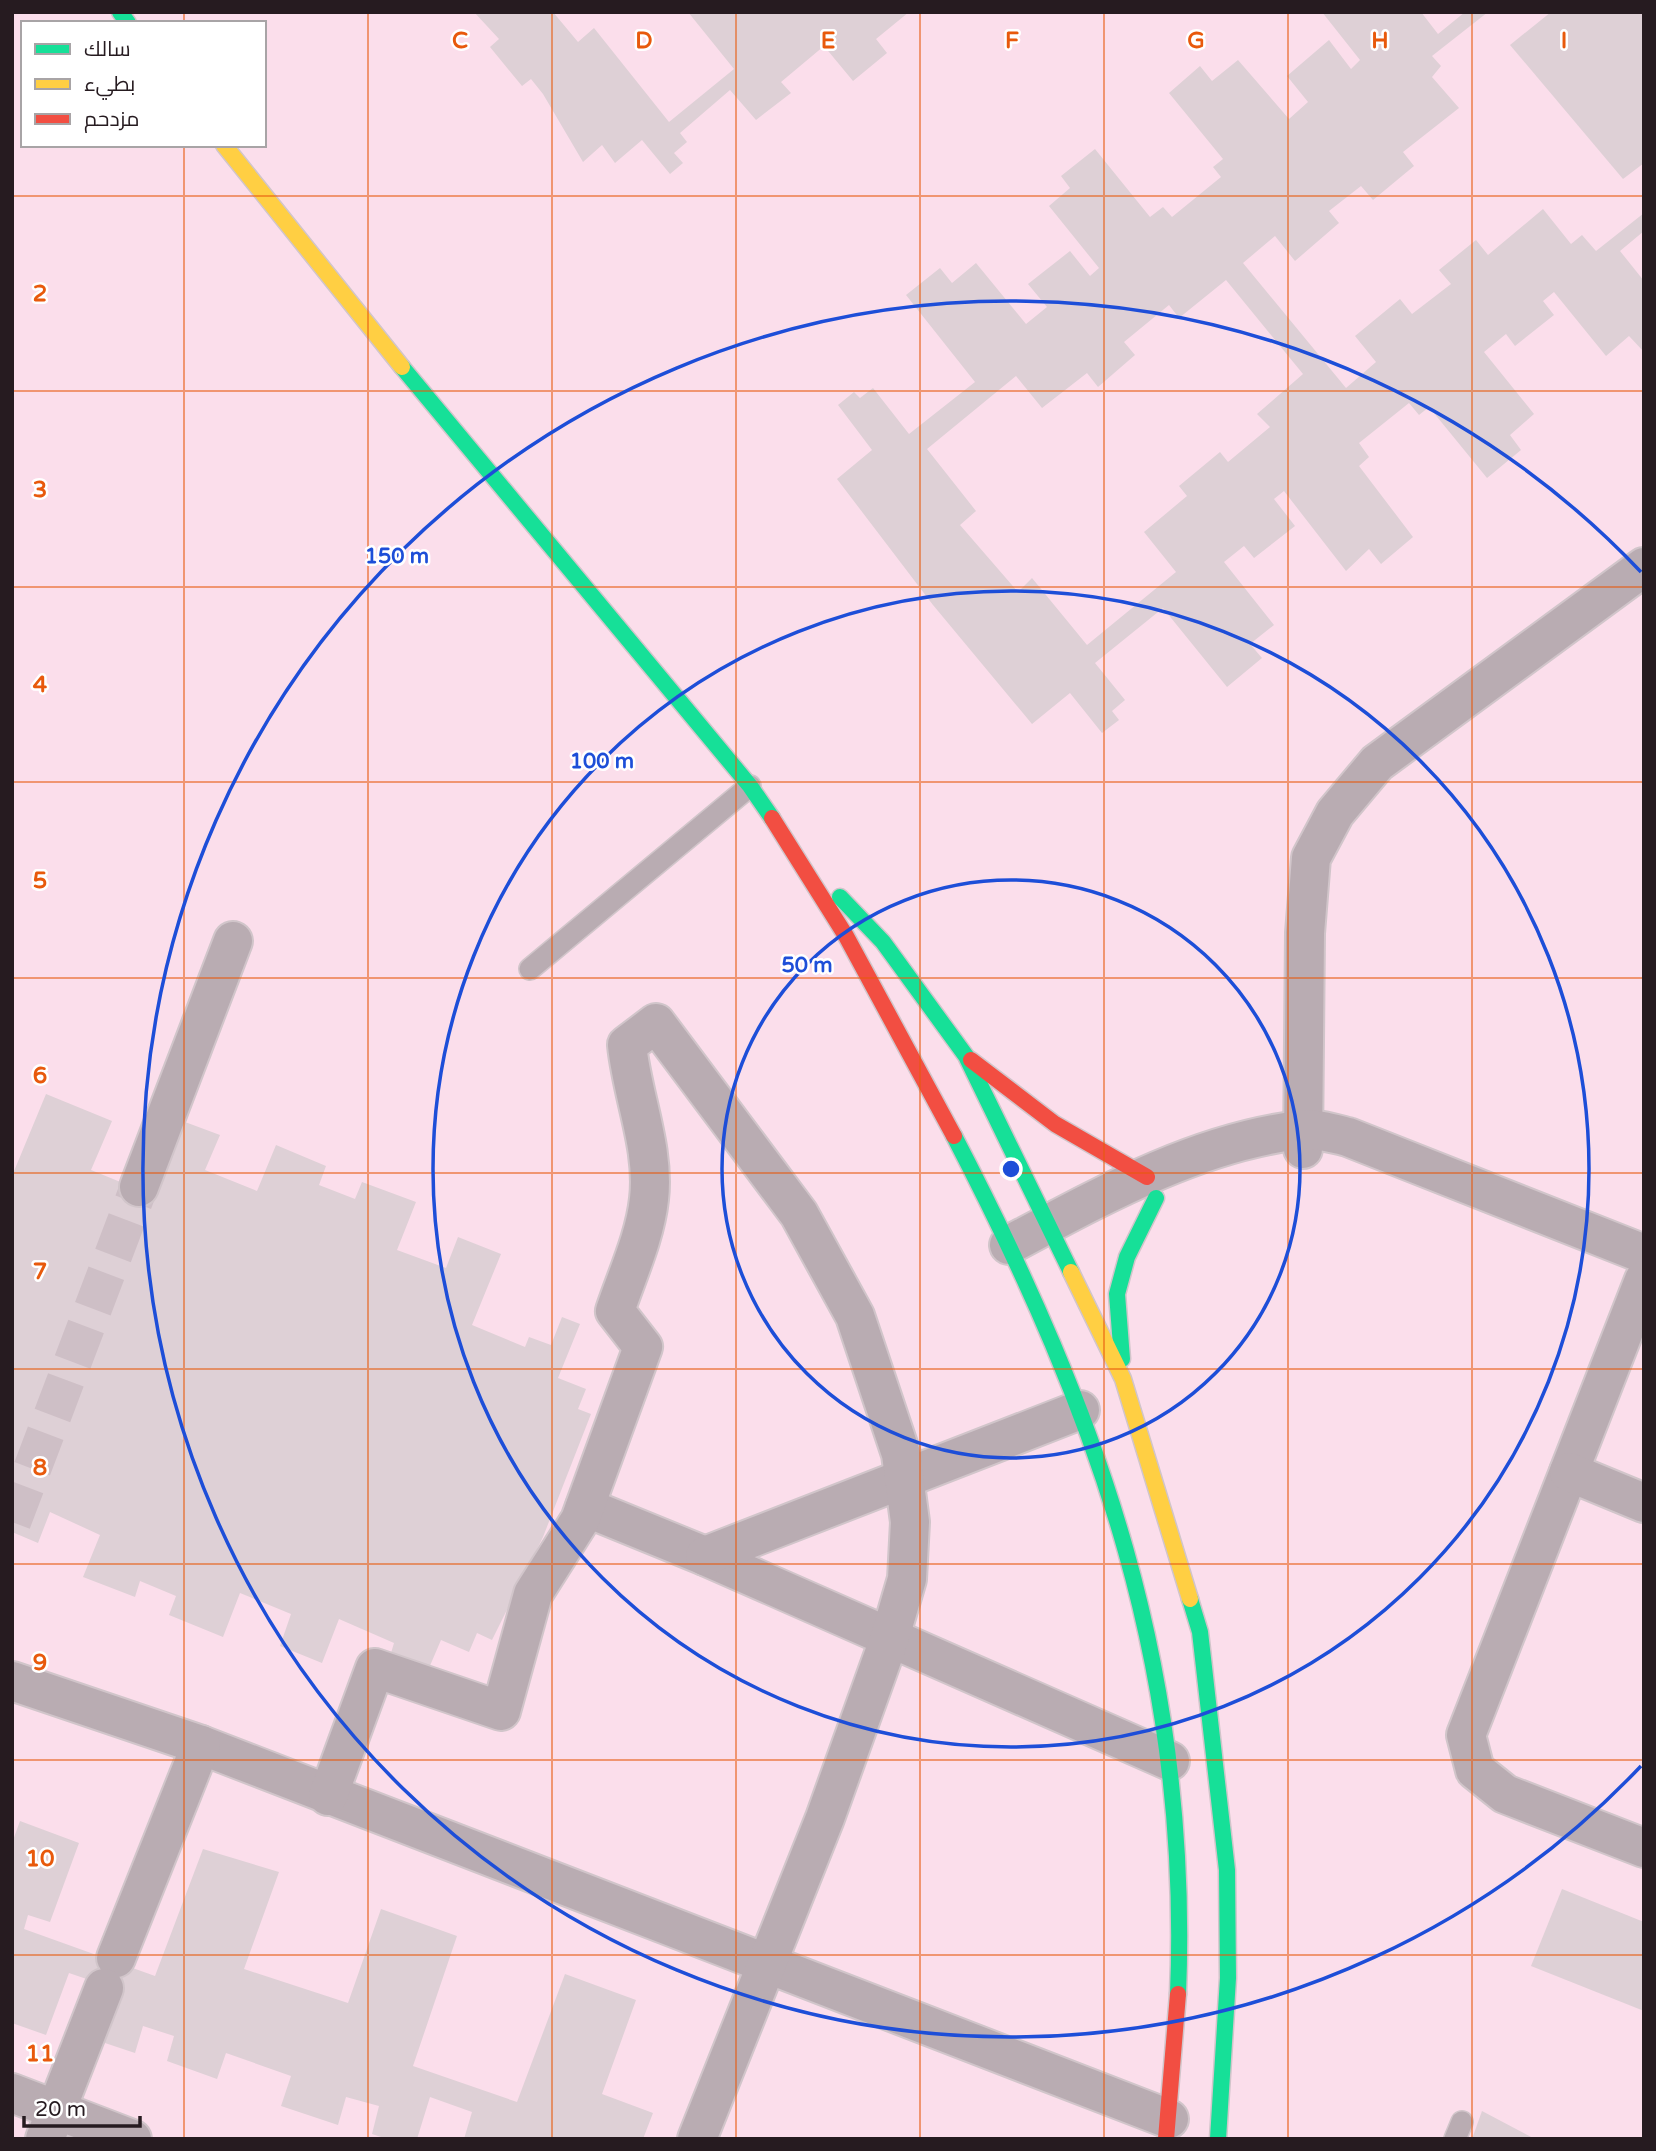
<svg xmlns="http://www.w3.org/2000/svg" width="1656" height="2151" font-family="'Varela Round',Cairo,sans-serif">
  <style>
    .built { fill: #fbdeeb; fill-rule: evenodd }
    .building { fill: #ded0d6; fill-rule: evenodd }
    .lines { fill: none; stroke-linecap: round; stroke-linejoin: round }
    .street-tunnel { stroke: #cebfc6; stroke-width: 38; stroke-dasharray: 38 19; stroke-linecap: butt }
    .lane-casing { stroke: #d1c5ca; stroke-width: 24 }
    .street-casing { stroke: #d1c5ca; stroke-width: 42 }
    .fast-casing { stroke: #d1c5ca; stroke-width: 19 }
    .slow-casing { stroke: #d1c5ca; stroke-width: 19 }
    .jam-casing { stroke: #d1c5ca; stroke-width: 19 }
    .lane { stroke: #b9acb2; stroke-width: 21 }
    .street { stroke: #b9acb2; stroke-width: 38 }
    .fast { stroke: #16e098; stroke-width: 16 }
    .slow { stroke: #ffcf43; stroke-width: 16 }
    .jam { stroke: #f24e42; stroke-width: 16 }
    .grid { fill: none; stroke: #e8590c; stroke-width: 2; stroke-opacity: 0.55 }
    .ring { fill: none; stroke: #1d4ed8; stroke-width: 3.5 }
    .grid-label { font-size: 23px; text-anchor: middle; font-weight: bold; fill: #e8590c; stroke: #fff; stroke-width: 5; stroke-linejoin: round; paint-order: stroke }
    .centre { fill: #1d4ed8; stroke: #fff; stroke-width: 3.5 }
    .ring-label { font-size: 21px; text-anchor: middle; font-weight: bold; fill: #1d4ed8; stroke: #fff; stroke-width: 5; stroke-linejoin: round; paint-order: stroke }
  </style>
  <rect width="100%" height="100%" fill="#f8e8ef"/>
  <path class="built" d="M12 12H1644V2139H12ZM23 23H264V145H23Z"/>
  <g class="building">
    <polygon points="474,12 553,12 578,42 594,28 669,122 734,69 688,12 909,12 876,39 887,53 853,81 824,46 781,82 791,93 756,120 730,90 680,133 687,142 674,153 683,163 670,174 642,140 615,163 602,145 583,162 543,94 531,79 522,86 490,47 499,39"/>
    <path d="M1322 12H1421L1438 34 1465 12H1488L1432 56 1441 66 1432 77 1459 108 1403 152 1414 166 1373 200 1361 186 1329 211 1339 223 1295 261 1275 236 1243 263 1346 388 1376 362 1355 336 1400 299 1412 314 1451 284 1439 270 1476 240 1488 255 1543 209 1571 244 1582 235 1596 251 1644 213V231L1620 251 1644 281V352L1629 336 1606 356 1554 292 1543 301 1554 315 1515 346 1506 334 1484 352 1534 414 1510 435 1521 450 1487 478 1429 407 1419 415 1409 403 1359 443 1369 457 1359 466 1413 537 1381 564 1369 549 1346 571 1284 491 1274 499 1295 526 1254 558 1244 546 1224 562 1274 625 1250 644 1262 658 1227 687 1163 608 1095 663 1125 700 1112 711 1119 720 1102 733 1070 693 1032 724 933 605 837 479 872 450 838 405 854 392 860 398 873 388 909 434 975 382 906 295 940 268 952 283 976 263 1026 324 1047 307 1028 284 1070 251 1090 276 1099 268 1049 206 1070 188 1061 176 1095 149 1150 217 1163 207 1172 217 1221 177 1213 167 1223 159 1169 93 1200 66 1212 81 1238 60 1289 119 1308 102 1287 76 1329 40 1351 69 1360 60ZM1226 280 1303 374 1257 414 1270 427 1228 462 1220 452 1179 486 1187 496 1144 532 1176 572 1087 645 1032 578 1018 592 960 525 976 511 927 449 1016 376 1042 408 1087 373 1098 387 1135 355 1124 342 1169 305 1179 318Z"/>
    <polygon points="1551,12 1644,12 1644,163 1623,179 1510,45"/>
    <polygon points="46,1094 112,1121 91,1170 145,1192 177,1119 220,1135 205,1170 257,1191 276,1145 326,1166 319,1185 355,1199 362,1182 416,1202 397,1250 446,1268 458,1237 501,1254 472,1325 525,1347 529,1337 551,1345 562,1317 580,1324 558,1378 586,1389 578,1409 591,1414 543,1537 492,1640 477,1633 469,1652 441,1640 423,1682 408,1660 391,1653 394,1643 339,1619 322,1663 280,1646 291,1614 240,1593 223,1637 169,1615 176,1596 140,1581 135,1597 83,1577 100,1535 50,1512 38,1543 12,1532 12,1176"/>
    <polygon points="20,1821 79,1843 50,1922 28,1915 24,1929 155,1976 203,1849 279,1872 244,1969 348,2003 381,1909 457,1936 413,2066 517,2102 565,1974 636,2000 602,2094 653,2113 643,2139 464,2139 472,2112 430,2097 417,2139 387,2139 372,2134 379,2106 346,2097 338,2125 281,2106 291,2076 226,2053 217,2079 167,2061 174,2036 143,2026 135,2053 93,2039 110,1987 69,1973 46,2035 12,2023 12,1843"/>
    <polygon points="1562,1889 1644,1922 1644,2011 1531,1966"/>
    <polygon points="1482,2111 1535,2139 1472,2139"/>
  </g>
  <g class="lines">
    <polyline class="street-tunnel" points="12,1522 139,1187"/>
    <g class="lane-casing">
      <g id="lane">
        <polyline points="530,969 750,786"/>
        <polyline points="1455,2139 1462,2122"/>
      </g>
    </g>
    <g class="street-casing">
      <g id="street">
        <polyline points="1303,1149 1305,933 1311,858 1335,813 1377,763 1644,567"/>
        <polyline points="139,1187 233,941"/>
        <path d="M1009 1245C1099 1197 1197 1142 1300 1130 1316 1128 1332 1133 1348 1137L1644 1254"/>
        <polyline points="1644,1280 1466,1735 1475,1770 1505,1794 1644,1848"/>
        <polyline points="1569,1472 1644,1503"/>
        <polyline points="585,1507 705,1556 1170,1761"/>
        <polyline points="705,1556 1080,1410"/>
        <polyline points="12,1681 201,1745 1169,2119"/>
        <path d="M328 1796 375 1668 501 1711 533 1594 580 1520 643 1347 615 1311C627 1275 645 1237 649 1199 655 1148 632 1096 627 1045L656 1023 799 1214 855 1316 901 1454 910 1522 907 1579 890 1637 825 1818 697 2139"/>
        <polyline points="116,1958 201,1745"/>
        <polyline points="12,2093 132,2139"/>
        <polyline points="45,2139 104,1988"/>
      </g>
    </g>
    <g class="fast-casing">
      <g id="fast">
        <polyline points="120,12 128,23"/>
        <polyline points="402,367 750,786 772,818"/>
        <polyline points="840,897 883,942 966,1056 1071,1272"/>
        <path d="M954 1136C1100 1417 1191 1673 1178 1994"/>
        <polyline points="1122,1359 1117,1294 1127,1257 1156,1198"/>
        <polyline points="1190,1599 1200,1632 1227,1870 1228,1978 1218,2139"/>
      </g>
    </g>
    <g class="slow-casing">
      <g id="slow">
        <polyline points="224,145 402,367"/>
        <polyline points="1071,1272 1123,1379 1190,1599"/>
      </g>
    </g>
    <g class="jam-casing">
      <g id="jam">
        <polyline points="772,818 846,936 954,1136"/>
        <polyline points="971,1060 1055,1124 1147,1177"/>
        <polyline points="1166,2139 1178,1994"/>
      </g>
    </g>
    <use href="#lane" class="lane"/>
    <use href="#street" class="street"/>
    <use href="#fast" class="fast"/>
    <use href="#slow" class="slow"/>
    <use href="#jam" class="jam"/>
  </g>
  <path class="grid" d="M184 12V23M368 12V2139M552 12V2139M736 12V2139M920 12V2139M1104 12V2139M1288 12V2139M1472 12V2139M184 145V2139M12 196H1644M12 391H1644M12 587H1644M12 782H1644M12 978H1644M12 1173H1644M12 1369H1644M12 1564H1644M12 1760H1644M12 1955H1644"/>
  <g class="ring">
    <circle cx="1011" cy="1169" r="289"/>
    <circle cx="1011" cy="1169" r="578"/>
    <path d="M1641 1766A868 868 0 1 1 1641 572"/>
  </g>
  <g class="grid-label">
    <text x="460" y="48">C</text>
    <text x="644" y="48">D</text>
    <text x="828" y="48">E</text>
    <text x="1012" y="48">F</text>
    <text x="1196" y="48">G</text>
    <text x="1380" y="48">H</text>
    <text x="1564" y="48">I</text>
    <text x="40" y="301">2</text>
    <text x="40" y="497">3</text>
    <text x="40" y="692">4</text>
    <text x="40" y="888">5</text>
    <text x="40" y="1083">6</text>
    <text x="40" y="1279">7</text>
    <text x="40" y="1475">8</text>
    <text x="40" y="1670">9</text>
    <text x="40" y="1866">10</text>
    <text x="40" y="2061">11</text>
  </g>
  <circle cx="1011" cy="1169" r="10" class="centre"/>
  <g class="ring-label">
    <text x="397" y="563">150 m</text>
    <text x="602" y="768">100 m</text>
    <text x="807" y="972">50 m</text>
  </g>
  <rect width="1656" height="2151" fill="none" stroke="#261b20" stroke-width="28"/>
  <rect x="21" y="21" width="245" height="126" fill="#ffffff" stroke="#a8a4a6" stroke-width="2"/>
  <rect x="35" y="44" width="35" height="10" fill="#16e098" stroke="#a8a4a6" stroke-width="2"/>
  <text x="84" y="56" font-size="21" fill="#261b20">سالك</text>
  <rect x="35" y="79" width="35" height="10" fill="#ffcf43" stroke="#a8a4a6" stroke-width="2"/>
  <text x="84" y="91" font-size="21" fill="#261b20">بطيء</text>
  <rect x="35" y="114" width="35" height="10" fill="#f24e42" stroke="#a8a4a6" stroke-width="2"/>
  <text x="84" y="126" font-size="21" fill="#261b20">مزدحم</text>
  <path d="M24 2116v10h116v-10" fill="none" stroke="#261b20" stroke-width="3.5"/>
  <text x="35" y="2116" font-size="21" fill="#261b20" stroke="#ffffff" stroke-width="5" paint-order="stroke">20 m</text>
</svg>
